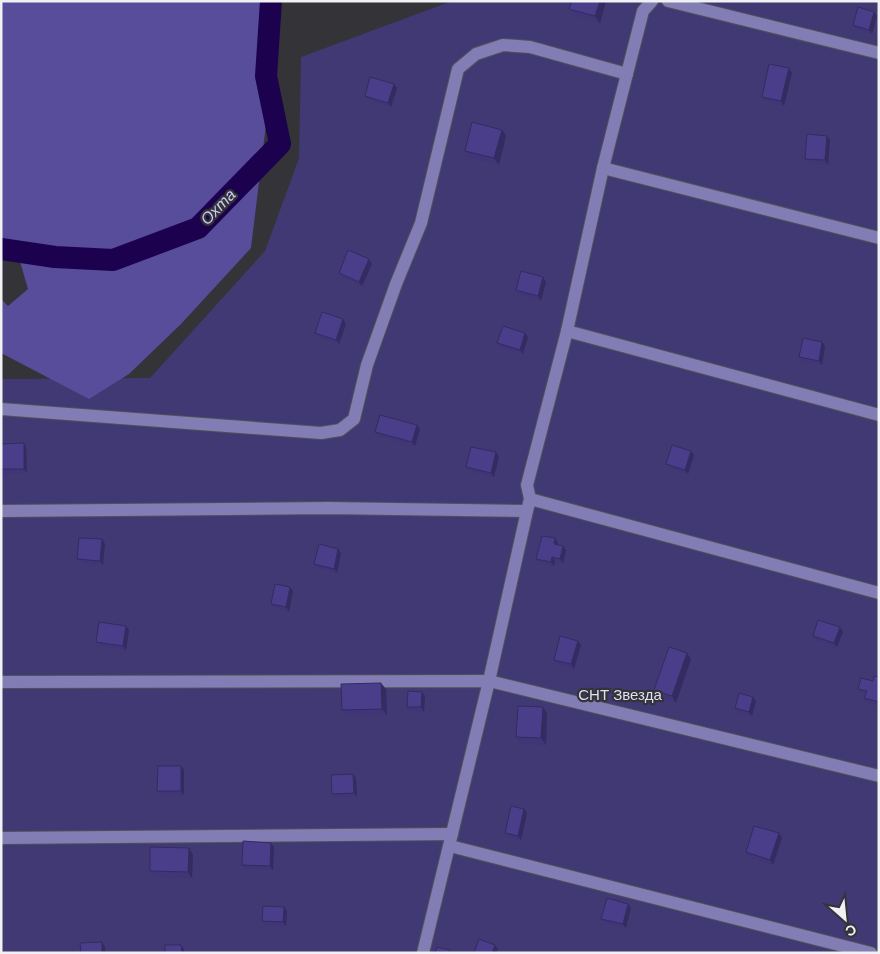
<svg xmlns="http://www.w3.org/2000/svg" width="880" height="954" font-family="Arial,sans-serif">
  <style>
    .green { fill: #413973 }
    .forest { fill: #584d9b }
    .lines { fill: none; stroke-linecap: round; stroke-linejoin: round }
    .river { stroke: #1c024e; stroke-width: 22 }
    .minor-casing { stroke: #515156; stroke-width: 14 }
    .minor { stroke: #827db4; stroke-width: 12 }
    .wall { fill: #403577 }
    .shaded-wall { fill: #342b61 }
    .building { fill: #4a3e8a; stroke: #342b61 }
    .labels { text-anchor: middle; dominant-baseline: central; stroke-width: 4.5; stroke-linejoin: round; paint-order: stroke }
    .park-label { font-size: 15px; fill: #dfdff5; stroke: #333338 }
    .water-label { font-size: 16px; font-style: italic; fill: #cccaf6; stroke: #333338 }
  </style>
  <rect width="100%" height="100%" fill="#333338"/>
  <polygon class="green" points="452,1 879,1 879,953 1,953 1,379 150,378 265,251 299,158 301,57"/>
  <polygon class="forest" points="1,1 271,1 275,50 251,248 181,324 129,374 89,399 1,353 1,299 8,306 28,289 19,258 1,256"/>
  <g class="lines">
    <polyline class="river" points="1,249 55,257 113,260 198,228 280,144 266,76 271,1"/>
    <g class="minor-casing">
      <g id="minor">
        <polyline points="668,1 879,53"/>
        <polyline points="603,168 879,238"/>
        <polyline points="567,331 879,415"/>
        <polyline points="1,409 321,433 340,430 354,419 367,365 396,284 421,223 458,69 476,54 503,45 530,47 627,74"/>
        <polyline points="530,499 879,593"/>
        <polyline points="1,511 328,508 527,511"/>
        <polyline points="1,682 489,681 879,776"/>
        <polyline points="1,838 452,834"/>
        <polyline points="450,846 871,953"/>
        <polyline points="423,953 489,681 527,511 530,499 527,485 567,331 603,168 643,11 652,1"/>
      </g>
    </g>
    <use href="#minor" class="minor"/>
  </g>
  <g class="wall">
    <polygon points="606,1 600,23 574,15 569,9"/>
    <polygon points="874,12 877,16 872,34 856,29 853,25"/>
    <polygon points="792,73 784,106 765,101 762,97"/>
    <polygon points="397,88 391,107 368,100 365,96"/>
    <polygon points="502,130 506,136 499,165 469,157 465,151"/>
    <polygon points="830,140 828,165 808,163 805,159"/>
    <polygon points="372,264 362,286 342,277 339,273"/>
    <polygon points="546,282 541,301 519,294 516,290"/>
    <polygon points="346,324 339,344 318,337 315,333"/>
    <polygon points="528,337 523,354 500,347 497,343"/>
    <polygon points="822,342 825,346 822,365 802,362 799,357"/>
    <polygon points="417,425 420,429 415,446 378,436 375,432"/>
    <polygon points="24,443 26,447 27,473 1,474 1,444"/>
    <polygon points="694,455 688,474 669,468 666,464"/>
    <polygon points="499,457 494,477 469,471 466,467"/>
    <polygon points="555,538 558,543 558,545 566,550 563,563 555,562 554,566 539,563 536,559"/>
    <polygon points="102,539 105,544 103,565 80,563 77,559"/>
    <polygon points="338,549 341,553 337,573 317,568 314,564"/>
    <polygon points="293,591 289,612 274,608 271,604"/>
    <polygon points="129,630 126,650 99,646 96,642"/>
    <polygon points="843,632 837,647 816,640 813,636"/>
    <polygon points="581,645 574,669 557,664 554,660"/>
    <polygon points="687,653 691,659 676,703 659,697 654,690"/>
    <polygon points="879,677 879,706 867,703 864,698 866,694 861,693 858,689"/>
    <polygon points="386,689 387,715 346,716 342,710"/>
    <polygon points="425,696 424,712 410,711 407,707"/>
    <polygon points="753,697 756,701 752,716 738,713 735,708"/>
    <polygon points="547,713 546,745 521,744 516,737"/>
    <polygon points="184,770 184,795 160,795 157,791"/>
    <polygon points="356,778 357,797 335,798 332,794"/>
    <polygon points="524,809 527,813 521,840 508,837 505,833"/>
    <polygon points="782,838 773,865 749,857 746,852"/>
    <polygon points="274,847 273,870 245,869 242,865"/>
    <polygon points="193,855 192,878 154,877 150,871"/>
    <polygon points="631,908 626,928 604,923 601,919"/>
    <polygon points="287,911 286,926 265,926 262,921"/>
  </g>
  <g class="shaded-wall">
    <polygon points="600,1 606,1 600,23 595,16"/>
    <polygon points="874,12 877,16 872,34 869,30"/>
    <polygon points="789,68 792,73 784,106 781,101"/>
    <polygon points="394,84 397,88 391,107 388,103"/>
    <polygon points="502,130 506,136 499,165 494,158"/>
    <polygon points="827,136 830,140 828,165 825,160"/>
    <polygon points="369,259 372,264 362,286 359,282"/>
    <polygon points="543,277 546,282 541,301 538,296"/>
    <polygon points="343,319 346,324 339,344 336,340"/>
    <polygon points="525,333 528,337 523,354 520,350"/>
    <polygon points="822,342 825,346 822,365 819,361"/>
    <polygon points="417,425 420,429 415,446 412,442"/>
    <polygon points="24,443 26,447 27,473 24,469"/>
    <polygon points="691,451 694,455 688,474 685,470"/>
    <polygon points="496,452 499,457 494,477 491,473"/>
    <polygon points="555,538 558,543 557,548 554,544"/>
    <polygon points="102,539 105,544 103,565 100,561"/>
    <polygon points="563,546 566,550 563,563 560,559"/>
    <polygon points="338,549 341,553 337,573 334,569"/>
    <polygon points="552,557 555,562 554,566 551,562"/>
    <polygon points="290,587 293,591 289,612 286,607"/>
    <polygon points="126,626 129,630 126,650 123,646"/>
    <polygon points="840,627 843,632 837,647 834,643"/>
    <polygon points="578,641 581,645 574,669 571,664"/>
    <polygon points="687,653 691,659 676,703 672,696"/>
    <polygon points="381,683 386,689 387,715 382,709"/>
    <polygon points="422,692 425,696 424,712 421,707"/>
    <polygon points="753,697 756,701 752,716 749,712"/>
    <polygon points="543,707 547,713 546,745 541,738"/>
    <polygon points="181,766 184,770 184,795 181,791"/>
    <polygon points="353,774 356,778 357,797 354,793"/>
    <polygon points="524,809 527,813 521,840 518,836"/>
    <polygon points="779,833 782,838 773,865 770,860"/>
    <polygon points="271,843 274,847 273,870 270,866"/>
    <polygon points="189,848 193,855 192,878 188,872"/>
    <polygon points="628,904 631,908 626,928 623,924"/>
    <polygon points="284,907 287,911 286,926 283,922"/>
    <polygon points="102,942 105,947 105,953 102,953"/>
    <polygon points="181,945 184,949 184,953 182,953"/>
    <polygon points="495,945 498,949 496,953 492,953"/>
  </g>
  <g class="building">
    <polygon points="572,1 600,1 595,16 569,9"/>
    <polygon points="858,7 874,12 869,30 853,25"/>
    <polygon points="769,64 789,68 781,101 762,97"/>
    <polygon points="370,77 394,84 388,103 365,96"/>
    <polygon points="472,122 502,130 494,158 465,151"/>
    <polygon points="807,134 827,136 825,160 805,159"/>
    <polygon points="348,250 369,259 359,282 339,273"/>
    <polygon points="521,271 543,277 538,296 516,290"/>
    <polygon points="322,312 343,319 336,340 315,333"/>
    <polygon points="503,326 525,333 520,350 497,343"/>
    <polygon points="803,338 822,342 819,361 799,357"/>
    <polygon points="380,415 417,425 412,442 375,432"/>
    <polygon points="24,443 24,469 1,469 1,444"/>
    <polygon points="672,445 691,451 685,470 666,464"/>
    <polygon points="471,447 496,452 491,473 466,467"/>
    <polygon points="542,536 555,538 554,544 563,546 560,559 552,557 551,562 536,559"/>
    <polygon points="79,538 102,539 100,561 77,559"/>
    <polygon points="319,544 338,549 334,569 314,564"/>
    <polygon points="275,584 290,587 286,607 271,604"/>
    <polygon points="818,620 840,627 834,643 813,636"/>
    <polygon points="99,622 126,626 123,646 96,642"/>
    <polygon points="560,636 578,641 571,664 554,660"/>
    <polygon points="669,647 687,653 672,696 654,690"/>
    <polygon points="874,676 879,677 879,702 864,698 867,691 858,689 861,678 873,681"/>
    <polygon points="381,683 382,709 342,710 341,684"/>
    <polygon points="408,691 422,692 421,707 407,707"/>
    <polygon points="739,693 753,697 749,712 735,708"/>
    <polygon points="518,706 543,707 541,738 516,737"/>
    <polygon points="158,766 181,766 181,791 157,791"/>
    <polygon points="353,774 354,793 332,794 331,775"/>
    <polygon points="511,806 524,809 518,836 505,833"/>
    <polygon points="754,826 779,833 770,860 746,852"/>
    <polygon points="243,841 271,843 270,866 242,865"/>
    <polygon points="150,847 189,848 188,872 150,871"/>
    <polygon points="607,898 628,904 623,924 601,919"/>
    <polygon points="263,906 284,907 283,922 262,921"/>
    <polygon points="479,939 495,945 492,953 474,953"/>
    <polygon points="102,942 102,953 81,953 80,943"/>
    <polygon points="165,945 181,945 182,953 165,953"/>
    <polygon points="437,947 450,950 449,953 435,953"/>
  </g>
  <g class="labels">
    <g class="park-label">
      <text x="620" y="694">СНТ Звезда</text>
    </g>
    <g class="water-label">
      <text transform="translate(218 207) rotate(-46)">Охта</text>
    </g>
  </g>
  <rect width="880" height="954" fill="none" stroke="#f1f1f4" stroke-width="5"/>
  <g transform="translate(845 919) rotate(153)" stroke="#333338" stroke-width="4" paint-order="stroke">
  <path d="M0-4L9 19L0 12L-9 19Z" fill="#f1f1f4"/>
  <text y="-8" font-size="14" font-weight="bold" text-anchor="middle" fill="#f1f1f4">С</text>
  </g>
</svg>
